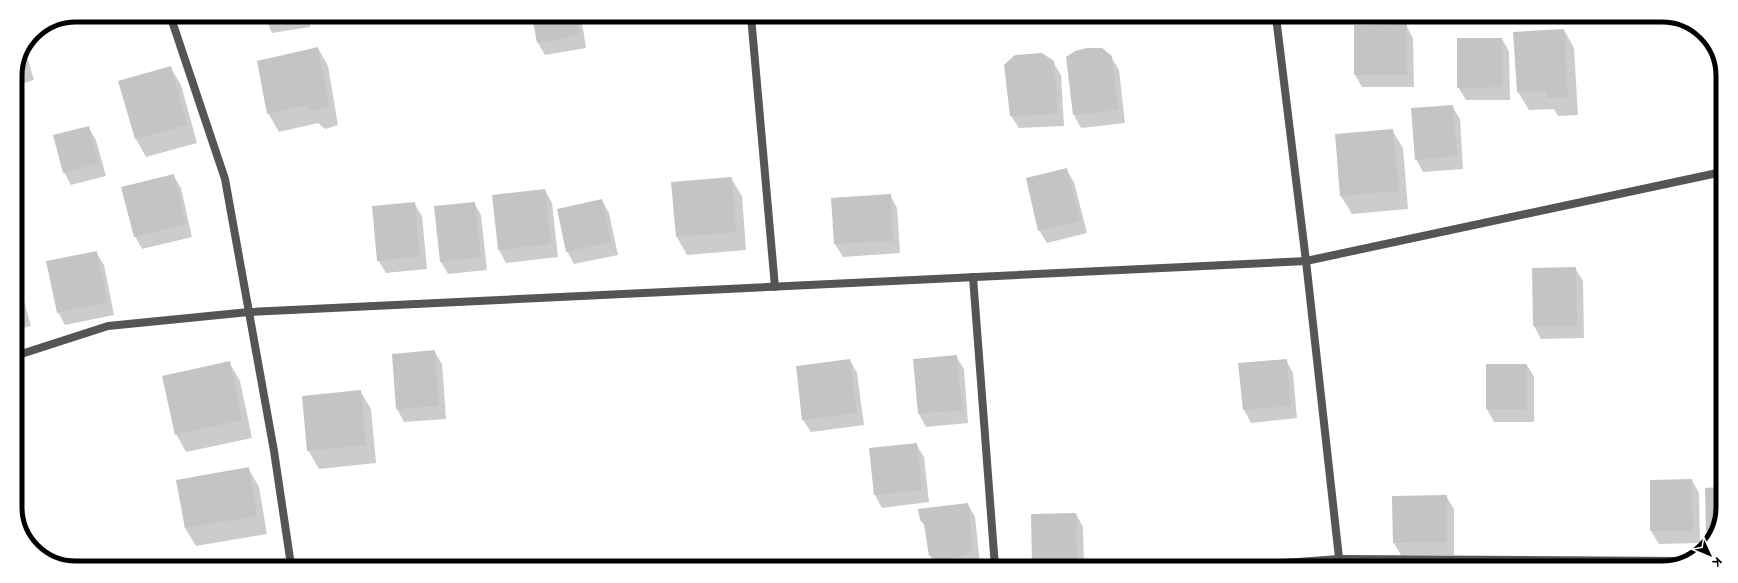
<svg xmlns="http://www.w3.org/2000/svg" width="1738" height="583" font-family="Montserrat,sans-serif">
  <style>
    .shadow { fill: #0003 }
    .building { fill: #c4c4c4 }
    .lines { fill: none; stroke-linecap: round; stroke-linejoin: round }
    .minor { stroke: #555; stroke-width: 8 }
    .rim { fill: none; stroke: #000; stroke-width: 5 }
  </style>
  <rect width="100%" height="100%" fill="#fff"/>
  <g class="shadow">
    <polygon points="264,15 309,15 310,27 272,33"/>
    <polygon points="533,16 581,16 586,48 545,55 538,43"/>
    <polygon points="692,16 706,16 694,19"/>
    <polygon points="1406,25 1413,38 1414,87 1362,87 1355,75"/>
    <polygon points="1564,30 1574,48 1578,115 1558,116 1554,109 1529,110 1518,92 1514,33"/>
    <polygon points="1502,39 1509,51 1510,100 1466,100 1458,87"/>
    <polygon points="318,48 328,66 338,125 325,129 318,123 279,132 268,113"/>
    <polygon points="25,50 34,80 15,86 15,72"/>
    <polygon points="1111,57 1119,70 1125,123 1081,128 1074,115 1067,58"/>
    <polygon points="1053,62 1061,75 1064,126 1019,128 1011,116"/>
    <polygon points="170,67 181,85 197,143 146,157 136,139 119,81"/>
    <polygon points="1452,106 1460,119 1463,169 1423,172 1416,159"/>
    <polygon points="88,127 96,140 106,176 71,185 64,172"/>
    <polygon points="1392,130 1403,148 1408,209 1352,214 1341,196"/>
    <polygon points="15,160 20,175 15,177"/>
    <polygon points="1066,169 1074,182 1087,233 1047,243 1039,230"/>
    <polygon points="173,175 181,188 192,237 142,249 135,236"/>
    <polygon points="731,178 742,196 746,250 687,255 677,237 672,183"/>
    <polygon points="545,190 552,203 558,257 506,263 499,250"/>
    <polygon points="890,195 897,208 900,253 843,257 835,244 832,198"/>
    <polygon points="602,200 609,213 618,255 574,264 567,251"/>
    <polygon points="414,203 422,216 427,269 386,273 378,260"/>
    <polygon points="474,203 481,215 487,270 448,274 441,262"/>
    <polygon points="96,252 104,265 114,315 65,325 58,312"/>
    <polygon points="15,268 31,326 15,330"/>
    <polygon points="1575,268 1583,281 1584,338 1541,339 1534,326 1533,269"/>
    <polygon points="434,351 442,364 446,419 404,422 397,409 393,355"/>
    <polygon points="956,356 964,369 968,423 926,427 919,414 914,360"/>
    <polygon points="850,360 857,373 864,425 811,432 803,420"/>
    <polygon points="1286,360 1293,373 1297,418 1251,423 1244,410 1239,364"/>
    <polygon points="229,362 240,381 252,438 186,452 176,434"/>
    <polygon points="1487,365 1527,365 1534,377 1534,422 1494,422 1487,409"/>
    <polygon points="360,391 371,409 376,463 319,469 308,450"/>
    <polygon points="916,444 924,457 929,502 882,508 875,495"/>
    <polygon points="248,468 259,487 267,534 196,546 185,528 177,481"/>
    <polygon points="1692,480 1699,493 1700,543 1659,544 1651,531"/>
    <polygon points="1720,488 1720,526 1711,539 1707,532 1706,489"/>
    <polygon points="1446,496 1454,509 1454,555 1401,555 1394,543"/>
    <polygon points="968,504 975,517 980,564 973,567 936,567 930,555 926,528 921,520"/>
    <polygon points="1076,514 1083,527 1084,567 1033,567 1033,565"/>
  </g>
  <g class="building">
    <polygon points="263,15 289,15 290,16 264,20"/>
    <polygon points="532,16 576,16 580,35 537,43"/>
    <polygon points="1407,24 1407,75 1354,75 1354,25"/>
    <polygon points="1564,29 1568,97 1547,98 1546,91 1517,92 1513,32"/>
    <polygon points="1457,38 1502,38 1503,87 1457,88"/>
    <polygon points="318,47 329,106 313,111 307,105 267,114 257,61"/>
    <polygon points="1087,48 1102,48 1112,56 1118,110 1073,115 1066,57 1075,51"/>
    <polygon points="24,53 28,67 16,71 16,70"/>
    <polygon points="1042,53 1054,61 1058,114 1010,116 1004,65 1015,55"/>
    <polygon points="171,66 187,125 135,139 118,81"/>
    <polygon points="1453,105 1457,156 1415,160 1411,108"/>
    <polygon points="89,126 99,163 63,173 53,135"/>
    <polygon points="1393,129 1399,191 1340,196 1335,134"/>
    <polygon points="1067,168 1080,221 1038,231 1026,178"/>
    <polygon points="174,174 186,224 134,237 121,187"/>
    <polygon points="732,177 736,232 676,237 671,182"/>
    <polygon points="545,189 551,244 498,250 492,195"/>
    <polygon points="891,194 893,241 834,244 831,198"/>
    <polygon points="602,199 611,242 566,252 557,209"/>
    <polygon points="415,202 420,256 377,261 372,206"/>
    <polygon points="475,202 481,257 440,262 434,206"/>
    <polygon points="97,251 107,302 57,313 46,261"/>
    <polygon points="1576,267 1577,326 1533,326 1532,268"/>
    <polygon points="15,279 25,313 15,315"/>
    <polygon points="435,350 439,406 396,409 392,354"/>
    <polygon points="957,355 962,410 918,414 913,359"/>
    <polygon points="850,359 857,413 802,420 796,366"/>
    <polygon points="1287,359 1291,406 1243,410 1238,363"/>
    <polygon points="230,361 242,420 175,435 162,376"/>
    <rect x="1486" y="364" width="41" height="45"/>
    <polygon points="361,390 366,445 307,451 302,396"/>
    <polygon points="917,443 922,490 874,495 869,448"/>
    <polygon points="249,467 257,516 185,528 176,480"/>
    <polygon points="1692,479 1693,531 1650,531 1650,480"/>
    <polygon points="1720,487 1720,526 1716,532 1706,532 1705,488"/>
    <polygon points="1447,495 1447,542 1393,543 1392,496"/>
    <polygon points="968,503 973,551 949,560 929,556 924,524 920,520 918,509"/>
    <polygon points="1076,513 1077,565 1032,566 1031,514"/>
  </g>
  <g class="lines">
    <g class="minor">
      <polyline points="170,15 225,179 274,451 291,565"/>
      <polyline points="751,16 775,287"/>
      <polyline points="1276,17 1306,261 1340,567"/>
      <polyline points="973,277 995,567"/>
      <polyline points="15,356 108,326 249,312 1306,261 1722,172"/>
      <polyline points="1229,567 1339,559 1682,561"/>
    </g>
  </g>
  <path d="M0 0H1738V583H0ZM76 22H1662A54 54 0 0 1 1716 76V507A54 54 0 0 1 1662 561H76A54 54 0 0 1 22 507V76A54 54 0 0 1 76 22Z" fill="#fff" fill-rule="evenodd"/>
  <path class="rim" d="M76 22H1662A54 54 0 0 1 1716 76V507A54 54 0 0 1 1662 561H76A54 54 0 0 1 22 507V76A54 54 0 0 1 76 22Z"/>
  <g transform="translate(1710 555) rotate(134)" stroke="#ffffff" stroke-width="3" paint-order="stroke">
  <path d="M0-3L7 15L0 10L-7 15Z" fill="#000000"/>
  <text y="-6" font-size="11" font-weight="bold" text-anchor="middle" fill="#000000">K</text>
  </g>
</svg>
